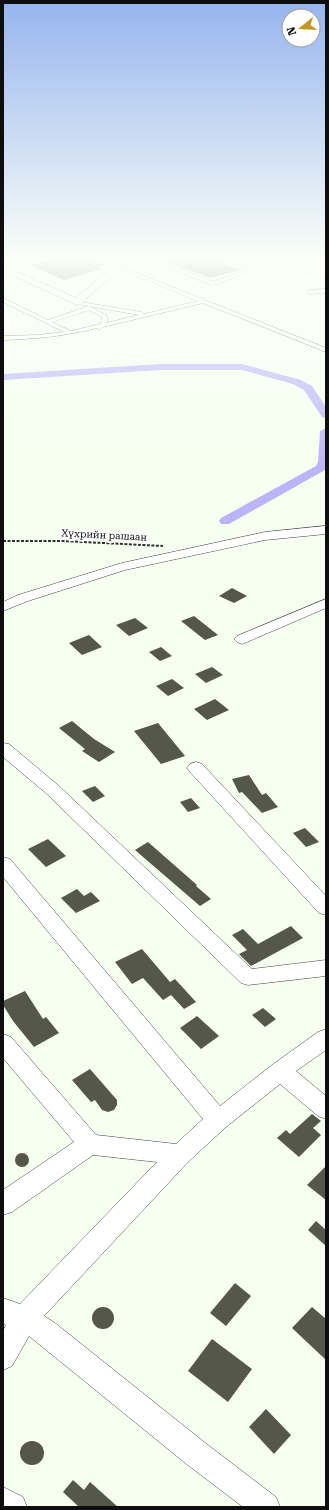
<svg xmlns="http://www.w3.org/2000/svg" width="329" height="1510" font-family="'Roboto Serif',serif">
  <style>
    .industrial { fill: #ede3e6 }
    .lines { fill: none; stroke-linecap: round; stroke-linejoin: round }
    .canal { fill: #bcb3f8; fill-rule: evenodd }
    .building { fill: #55574a }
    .service-casing { stroke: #414141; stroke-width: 1 }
    .minor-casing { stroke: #414141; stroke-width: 1 }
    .path { stroke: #303030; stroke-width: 2; stroke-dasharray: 3 1.5; stroke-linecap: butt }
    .service { fill: #fff; fill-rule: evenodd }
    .minor { fill: #fff; fill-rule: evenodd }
    .labels { text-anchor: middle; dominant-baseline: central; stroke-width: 4; stroke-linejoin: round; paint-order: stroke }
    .street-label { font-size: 10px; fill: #0e0e0e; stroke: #fff }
  </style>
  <rect width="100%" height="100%" fill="#f6fff0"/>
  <polygon class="industrial" points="263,258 273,258 281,261 291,258 298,260 302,262 294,265 326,277 326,281"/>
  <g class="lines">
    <g class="canal">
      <polygon points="160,364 242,364 301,380 312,386 326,407 326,418 322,417 304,390 293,384 242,370 160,370 3,380 3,374"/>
      <polygon points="326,428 325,470 229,524 221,524 219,521 221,518 316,466 318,462 320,431"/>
    </g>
  </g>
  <g class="building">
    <polygon points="54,258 91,258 106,265 97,267 101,269 64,280 29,265"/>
    <polygon points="155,258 222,258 229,262 224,264 240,270 210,278"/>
    <polygon points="232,588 247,596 234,603 219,596"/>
    <polygon points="194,616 218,635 205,640 181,621"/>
    <polygon points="135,618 148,628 129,636 116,625"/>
    <polygon points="89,635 102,647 82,655 69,643"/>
    <polygon points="161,647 172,656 160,661 149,652"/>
    <polygon points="212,667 223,675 206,683 195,674"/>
    <polygon points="172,679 184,688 168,696 156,686"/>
    <polygon points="215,699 229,710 207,720 194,709"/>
    <polygon points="72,721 94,739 115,752 99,762 82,751 85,749 59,728"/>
    <polygon points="158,723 185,756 161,764 134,731"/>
    <polygon points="249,775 262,795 266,793 278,807 262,813 242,792 239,793 232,779"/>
    <polygon points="95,786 105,796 93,802 82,791"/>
    <polygon points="191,798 200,808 188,812 180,802"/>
    <polygon points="305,828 319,842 306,847 293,833"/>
    <polygon points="48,839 66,856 46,867 28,849"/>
    <polygon points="148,842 197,885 196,886 211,899 200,906 135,850"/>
    <polygon points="77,889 84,896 91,892 100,901 76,913 61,898"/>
    <polygon points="291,926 303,938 251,966 239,954 247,950 232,935 243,929 258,944"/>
    <polygon points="142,949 170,982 175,979 196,1002 184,1009 171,995 163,1000 143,978 132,984 115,962"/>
    <polygon points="25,991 43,1019 46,1017 59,1033 34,1047 13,1021 3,1005 3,1001"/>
    <polygon points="263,1008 276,1019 265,1027 252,1015"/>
    <polygon points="197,1016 219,1036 201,1049 180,1028"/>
    <polygon points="90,1069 117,1100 117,1105 114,1110 108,1112 102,1110 95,1100 91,1102 72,1080"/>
    <polygon points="312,1114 321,1121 313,1128 321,1135 299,1157 277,1138 286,1130 290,1134"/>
    <circle cx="22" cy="1160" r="7"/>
    <polygon points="326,1166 326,1200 307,1185"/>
    <polygon points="316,1221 326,1230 326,1246 308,1230"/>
    <polygon points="235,1283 251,1296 226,1326 210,1313"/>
    <polygon points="312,1307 326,1319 326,1360 292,1328"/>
    <circle cx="103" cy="1318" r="11"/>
    <polygon points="212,1339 252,1369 228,1402 188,1371"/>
    <polygon points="266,1409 291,1435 274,1454 249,1427"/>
    <circle cx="32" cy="1453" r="12"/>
    <polygon points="73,1480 84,1490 90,1482 118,1507 79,1507 63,1492"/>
  </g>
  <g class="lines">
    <g class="service-casing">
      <g id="service">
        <polygon points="3,258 12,258 3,261"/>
        <path d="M92 258H99L326 348V352L203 303 103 327 100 330 97 328C66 336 35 339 3 340V336L37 335 64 332 3 302V298L48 320 89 306 106 315 108 320 106 323 139 315 77 304 75 303V301L141 312 144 314 198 301ZM89 310 102 317V320L100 324 71 331 52 322Z"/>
        <polygon points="223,258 230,258 254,269 218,284 211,285 159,264 163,263 212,281 215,281 248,269"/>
        <polygon points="326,289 326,293 310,294 307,292 310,290"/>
      </g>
    </g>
    <g class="minor-casing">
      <g id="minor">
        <polygon points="128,258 142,258 117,268 113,275 80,304 77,305 3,271 3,265 76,298 106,272 110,264"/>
        <polygon points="326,526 326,534 265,540 125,570 28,601 3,611 3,602 18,595 122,563 265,532"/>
        <polygon points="326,599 326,608 247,642 242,644 237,642 234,639 237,636"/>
        <polygon points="3,743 9,744 59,786 252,969 326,960 326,976 248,985 241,983 47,794 3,757"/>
        <polygon points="196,762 202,764 326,896 326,915 319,913 190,772 187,768 190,764"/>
        <polygon points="3,857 10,859 220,1106 272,1065 318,1032 326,1029 326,1050 296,1071 326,1096 326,1119 318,1116 280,1084 226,1127 188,1162 44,1316 55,1323 204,1442 276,1497 280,1507 243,1507 184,1462 29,1336 12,1366 3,1370 3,1331 6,1325 3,1324 3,1298 20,1304 157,1162 93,1155 12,1212 3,1215 3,1190 74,1142 3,1058 3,1034 11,1037 96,1135 176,1144 203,1119 3,877"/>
        <polygon points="3,1487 23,1497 27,1507 3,1507"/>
      </g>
    </g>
    <polyline class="path" points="3,541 63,541 163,546"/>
    <use href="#service" class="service"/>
    <use href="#minor" class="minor"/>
  </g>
  <linearGradient id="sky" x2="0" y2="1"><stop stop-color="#96b4ee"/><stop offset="0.55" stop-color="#fbfff8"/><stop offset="1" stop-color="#fbfff8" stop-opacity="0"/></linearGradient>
  <rect width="329" height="470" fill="url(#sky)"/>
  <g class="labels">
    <g class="street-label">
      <text transform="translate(104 535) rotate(3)">Хүхрийн рашаан</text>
    </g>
  </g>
  <rect width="329" height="1510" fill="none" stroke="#0e0e0e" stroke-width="8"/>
  <g transform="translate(301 28) rotate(252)"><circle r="19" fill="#ffffff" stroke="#9f9f9f"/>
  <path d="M0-3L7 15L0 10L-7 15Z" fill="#c39622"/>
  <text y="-6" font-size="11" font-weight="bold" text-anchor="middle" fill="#0e0e0e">N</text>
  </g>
</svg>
